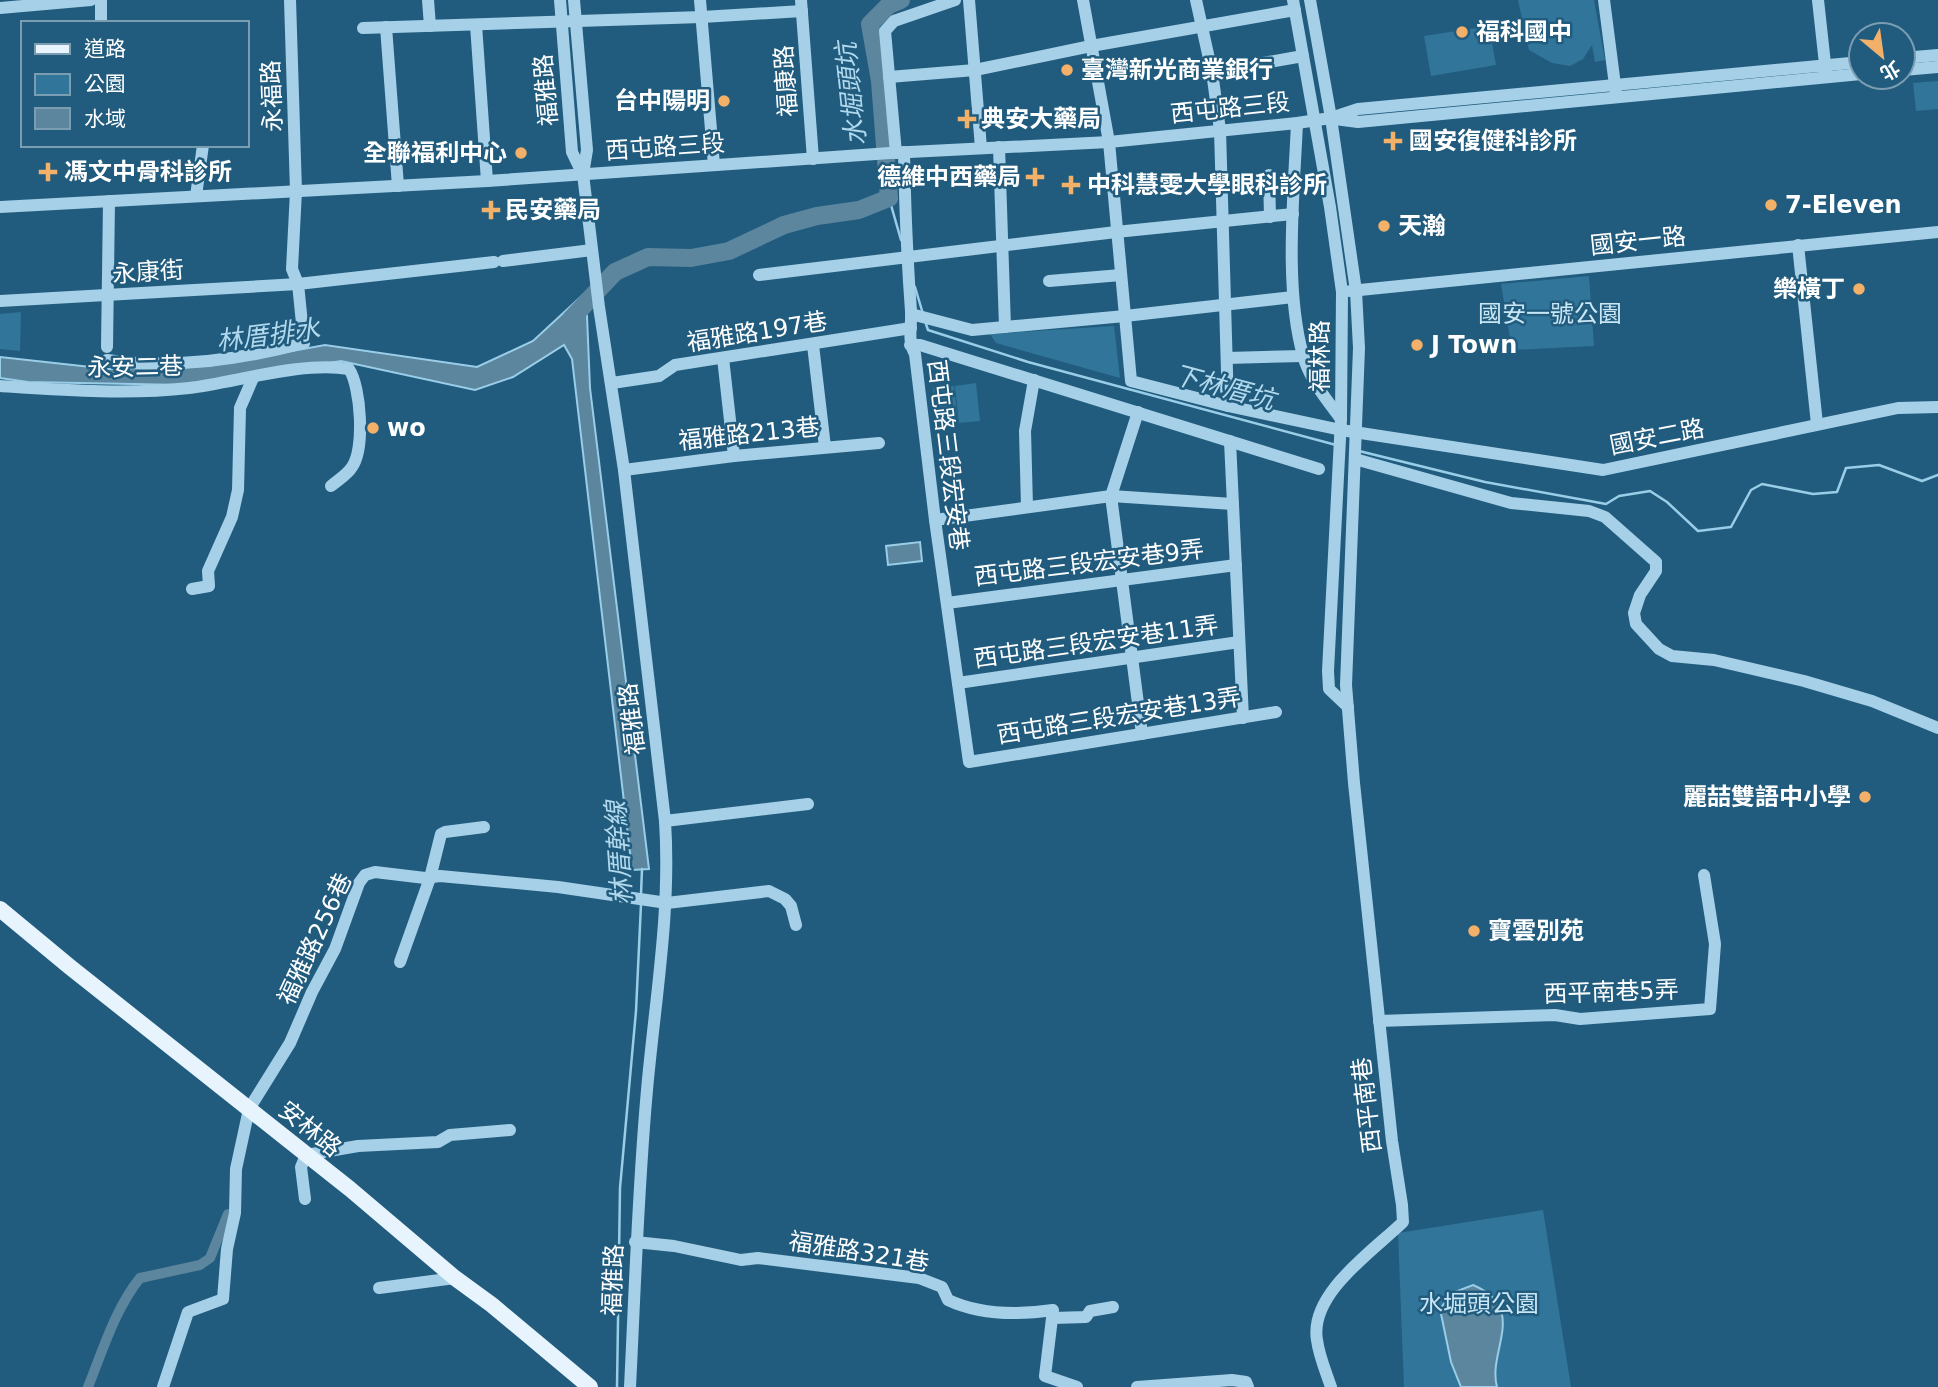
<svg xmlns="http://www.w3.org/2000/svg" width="1938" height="1387" font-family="'DejaVu Sans','Noto Sans TC',sans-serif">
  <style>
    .green { fill: #31759a }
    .water { fill: #5c859e; stroke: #9acde8; stroke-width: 2 }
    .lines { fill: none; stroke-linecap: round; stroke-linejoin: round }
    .stream { stroke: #9acde8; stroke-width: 2.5 }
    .canal { stroke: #5c859e; stroke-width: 10 }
    .river { stroke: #5c859e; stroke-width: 18 }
    .minor { stroke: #a6d0e7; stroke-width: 12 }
    .major { stroke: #e7f4fd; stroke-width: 16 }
    .poi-dot { fill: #f3b068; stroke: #215c7e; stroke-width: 2.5 }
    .labels { text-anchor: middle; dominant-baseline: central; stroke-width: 5; stroke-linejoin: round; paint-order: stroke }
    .poi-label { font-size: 24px; font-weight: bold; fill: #fff; stroke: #215c7e; text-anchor: start }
    .street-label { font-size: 24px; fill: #fff; stroke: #215c7e }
    .park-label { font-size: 24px; fill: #c9e6f5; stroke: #215c7e }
    .water-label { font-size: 26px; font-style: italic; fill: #b1d9ee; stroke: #215c7e }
  </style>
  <rect width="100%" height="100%" fill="#215c7e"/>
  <g class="green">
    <polygon points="1518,0 1594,0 1605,60 1595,62 1592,45 1583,59 1570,66 1552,63 1529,50"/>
    <polygon points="1489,26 1496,65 1431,76 1424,36"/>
    <polygon points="1938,81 1938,109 1916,111 1913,83"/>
    <polygon points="1589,276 1594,346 1512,350 1501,284"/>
    <polygon points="21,312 20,351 0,349 0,314"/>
    <polygon points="1114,326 1120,378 996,343 990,334"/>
    <polygon points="976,383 980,421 959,423 955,386"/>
    <polygon points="954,386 958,423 936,425 933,388"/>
    <polygon points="1543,1210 1571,1387 1404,1387 1398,1233"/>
  </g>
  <g class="water">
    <polygon points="586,292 590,388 649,869 632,870 572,359 564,345 513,377 475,390 341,361 185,385 28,382 0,378 0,357 109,369 210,366 325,345 477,367 533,341"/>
    <polygon points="920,542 922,561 888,565 886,546"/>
    <path d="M1473 1285C1529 1309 1487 1351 1497 1387H1461L1451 1362 1440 1309 1452 1293Z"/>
  </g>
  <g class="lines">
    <g class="stream">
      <polyline points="889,198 901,240"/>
      <polyline points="915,287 923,314"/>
      <polyline points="926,324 928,330 1028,362 1336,445"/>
      <polyline points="1359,451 1485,482 1606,504 1619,496 1650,491 1667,502 1698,531 1731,527 1751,490 1762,484 1813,494 1837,492 1846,468 1879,465 1922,481 1938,475"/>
      <polyline points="641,894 642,869"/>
      <polyline points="617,1387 620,1188 636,1011 641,904"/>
    </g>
    <path class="canal" d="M88 1387C103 1350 115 1309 140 1278L200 1265 210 1258 228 1214"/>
    <polyline class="river" points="571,319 615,272 648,257 691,258 729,251 784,225 817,216 859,210 889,198 880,81 870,24 889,5 901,0"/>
    <g class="minor">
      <polyline points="101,0 101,23"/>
      <polyline points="428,0 430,26"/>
      <polyline points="560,0 572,152 582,173"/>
      <path d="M574 0 587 150 583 174 599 307 624 470 665 821C671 912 655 1000 647 1090 638 1189 635 1288 630 1387"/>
      <polyline points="700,0 714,165"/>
      <polyline points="801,0 813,159"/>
      <polyline points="969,0 981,148"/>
      <polyline points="1083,0 1109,142 1131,381 1228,406 1341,430 1603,470 1898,408 1938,407"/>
      <polyline points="1196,0 1212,72 1220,130 1228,406"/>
      <polyline points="1293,0 1330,207 1342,292 1341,419 1328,671 1329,689 1348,707"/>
      <path d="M1310 0 1331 118 1356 291 1359 348 1346 685 1354 783 1392 1141 1402 1205 1403 1222C1373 1251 1309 1294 1317 1340 1319 1356 1326 1372 1331 1387"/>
      <polyline points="1604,0 1616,93"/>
      <polyline points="1818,0 1826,73"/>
      <polyline points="0,8 91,0"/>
      <polyline points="476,25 487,181"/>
      <polyline points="386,27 398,186"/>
      <polyline points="363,28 702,17 802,11"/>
      <polyline points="1903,58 1938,55"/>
      <polyline points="1903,70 1938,67"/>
      <polyline points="1212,72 1303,56"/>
      <polyline points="889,77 975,70 1091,46 1295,10"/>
      <polyline points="1335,119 1358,122 1861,74"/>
      <path d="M1297 123C1294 193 1284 288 1303 355 1309 379 1327 400 1341 419"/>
      <polyline points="999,147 1005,327"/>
      <path d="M904 152C905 206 907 258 911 311 912 326 907 340 915 354L935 520 969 762 1276 712"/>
      <polyline points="896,153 885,31 894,21 955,0"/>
      <polyline points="1269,175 1270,217"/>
      <polyline points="196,196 203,145"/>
      <polyline points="0,207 487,181 890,153 1109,142 1297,123 1331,118 1358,109 1861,62"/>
      <polyline points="1798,245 1817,424"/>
      <polyline points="503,261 592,250"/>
      <polyline points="759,275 1116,232 1293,214"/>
      <polyline points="1049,281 1121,275"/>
      <polyline points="1350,291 1938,232"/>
      <polyline points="0,301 298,284 494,262"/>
      <polyline points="911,314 972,330 1125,316 1293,297"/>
      <polyline points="813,345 825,447"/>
      <polyline points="910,345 920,345 1319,469"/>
      <polyline points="107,347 109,201"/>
      <polyline points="723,358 734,456"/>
      <polyline points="1227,358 1303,356"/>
      <path d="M107 360C172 369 240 360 304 343L298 284 292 269 296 191 290 0"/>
      <polyline points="612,383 659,376 675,365 911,328"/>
      <path d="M0 386C62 390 127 395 189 388 237 382 302 361 349 369 361 387 365 449 352 467 347 475 338 480 331 486"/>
      <polyline points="1138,412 1111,496 1142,734"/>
      <polyline points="1230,441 1243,718"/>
      <polyline points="1355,459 1511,503 1589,511 1605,517 1656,562 1656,571 1640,595 1634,613 1636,624 1659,649 1672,656 1714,660 1804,681 1872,701 1938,728"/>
      <polyline points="624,470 734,456 879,443"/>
      <polyline points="1027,507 1025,431 1034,380"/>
      <polyline points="935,520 1111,496 1233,504"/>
      <polyline points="192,589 209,586 208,571 232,517 238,490 240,408 253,378"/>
      <polyline points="947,603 1236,565"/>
      <polyline points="958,683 1239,642"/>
      <polyline points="665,821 808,804"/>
      <polyline points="400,962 430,878 441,834 445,832 484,827"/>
      <polyline points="1379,1021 1555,1015 1580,1019 1710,1009 1715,944 1704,875"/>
      <polyline points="305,1199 301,1167 306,1155 358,1146 438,1142 450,1135 510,1130"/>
      <path d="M635 1242 674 1246 741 1260 758 1258 919 1278 942 1287 948 1300C980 1315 1019 1315 1053 1310L1045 1376 1077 1387"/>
      <polyline points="379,1288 455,1278"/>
      <polyline points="1053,1318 1086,1317 1090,1311 1113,1307"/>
      <polyline points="163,1387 188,1312 223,1299 227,1249 235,1213 236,1169 249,1109 290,1043 312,992 335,949 359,883 365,875 375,872 425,878 440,876 558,887 667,903 769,891 785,899 791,906 796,925"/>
      <polyline points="1137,1387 1232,1380 1246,1382 1248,1387"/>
    </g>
    <polyline class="major" points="0,909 70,967 350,1189 455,1278 492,1305 590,1387"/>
  </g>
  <g class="poi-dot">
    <circle cx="1462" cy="32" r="7"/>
    <circle cx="1067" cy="70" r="7"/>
    <circle cx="724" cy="101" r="7"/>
    <path d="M963.5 108.5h7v7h7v7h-7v7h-7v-7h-7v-7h7z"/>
    <path d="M1389.5 130.5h7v7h7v7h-7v7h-7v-7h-7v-7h7z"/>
    <circle cx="521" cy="153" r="7"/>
    <path d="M44.5 161.5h7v7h7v7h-7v7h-7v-7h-7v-7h7z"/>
    <path d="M1031.5 166.5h7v7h7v7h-7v7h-7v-7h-7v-7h7z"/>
    <path d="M1067.5 174.5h7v7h7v7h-7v7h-7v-7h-7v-7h7z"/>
    <circle cx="1771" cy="205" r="7"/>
    <path d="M487.5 199.5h7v7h7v7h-7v7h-7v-7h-7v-7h7z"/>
    <circle cx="1384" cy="226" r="7"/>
    <circle cx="1859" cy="289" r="7"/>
    <circle cx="1417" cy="345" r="7"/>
    <circle cx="373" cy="428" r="7"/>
    <circle cx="1865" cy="797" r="7"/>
    <circle cx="1474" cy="931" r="7"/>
  </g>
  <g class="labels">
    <g class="poi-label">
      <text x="1476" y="32">福科國中</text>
      <text x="1081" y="70">臺灣新光商業銀行</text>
      <text x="710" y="101" text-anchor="end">台中陽明</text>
      <text x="981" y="119">典安大藥局</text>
      <text x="1409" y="141">國安復健科診所</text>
      <text x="507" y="153" text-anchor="end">全聯福利中心</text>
      <text x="64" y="172">馮文中骨科診所</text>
      <text x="1021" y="177" text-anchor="end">德維中西藥局</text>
      <text x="1087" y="185">中科慧雯大學眼科診所</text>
      <text x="1785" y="205">7-Eleven</text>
      <text x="505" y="210">民安藥局</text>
      <text x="1398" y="226">天瀚</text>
      <text x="1845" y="289" text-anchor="end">樂橫丁</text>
      <text x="1431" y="345">J Town</text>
      <text x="387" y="428">wo</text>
      <text x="1851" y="797" text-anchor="end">麗喆雙語中小學</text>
      <text x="1488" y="931">寶雲別苑</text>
    </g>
    <g class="street-label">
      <text transform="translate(786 81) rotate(-94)">福康路</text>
      <text transform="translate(546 90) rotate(-95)">福雅路</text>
      <text transform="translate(272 96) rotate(-92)">永福路</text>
      <text transform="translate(1230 108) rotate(-6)">西屯路三段</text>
      <text transform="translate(665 147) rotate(-4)">西屯路三段</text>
      <text transform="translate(1638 241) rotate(-6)">國安一路</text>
      <text transform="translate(148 272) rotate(-4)">永康街</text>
      <text transform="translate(757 332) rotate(-9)">福雅路197巷</text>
      <text transform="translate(1320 356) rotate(-90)">福林路</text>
      <text transform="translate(135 367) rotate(-1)">永安二巷</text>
      <text transform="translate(749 434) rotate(-6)">福雅路213巷</text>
      <text transform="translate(1657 437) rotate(-11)">國安二路</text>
      <text transform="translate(948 455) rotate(83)">西屯路三段宏安巷</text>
      <text transform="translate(1089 563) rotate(-7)">西屯路三段宏安巷9弄</text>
      <text transform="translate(1096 642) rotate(-8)">西屯路三段宏安巷11弄</text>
      <text transform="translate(1119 716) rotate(-9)">西屯路三段宏安巷13弄</text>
      <text transform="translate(632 719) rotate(-97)">福雅路</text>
      <text transform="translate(315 939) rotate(-65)">福雅路256巷</text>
      <text transform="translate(1611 992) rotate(-2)">西平南巷5弄</text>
      <text transform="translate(1367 1105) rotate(-97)">西平南巷</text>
      <text transform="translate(310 1129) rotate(39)">安林路</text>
      <text transform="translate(859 1252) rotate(9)">福雅路321巷</text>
      <text transform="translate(613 1280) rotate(-88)">福雅路</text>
    </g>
    <g class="park-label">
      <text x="1550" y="314">國安一號公園</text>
      <text x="1479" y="1304">水堀頭公園</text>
    </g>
    <g class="water-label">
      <text transform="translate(851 94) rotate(-96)">水堀頭坑</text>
      <text transform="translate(268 335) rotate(-7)">林厝排水</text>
      <text transform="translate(1224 387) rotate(15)">下林厝坑</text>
      <text transform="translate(619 853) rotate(-94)">林厝幹線</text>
    </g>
  </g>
  <rect x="21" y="21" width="228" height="126" fill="#215c7e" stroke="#7a9db2" stroke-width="2"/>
  <rect x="35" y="44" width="35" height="10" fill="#e7f4fd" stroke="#7a9db2" stroke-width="2"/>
  <text x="84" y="56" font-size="21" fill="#ffffff">道路</text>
  <rect x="35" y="74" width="35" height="21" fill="#31759a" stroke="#7a9db2" stroke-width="2"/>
  <text x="84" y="91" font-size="21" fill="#ffffff">公園</text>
  <rect x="35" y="108" width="35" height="21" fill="#5c859e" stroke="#7a9db2" stroke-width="2"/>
  <text x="84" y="126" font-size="21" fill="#ffffff">水域</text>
  <g transform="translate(1882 56) rotate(151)"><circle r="33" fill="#215c7e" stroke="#7a9db2" stroke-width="2"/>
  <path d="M0-5L12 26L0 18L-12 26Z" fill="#f3b068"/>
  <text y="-10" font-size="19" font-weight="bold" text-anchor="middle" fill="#ffffff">北</text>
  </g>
</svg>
